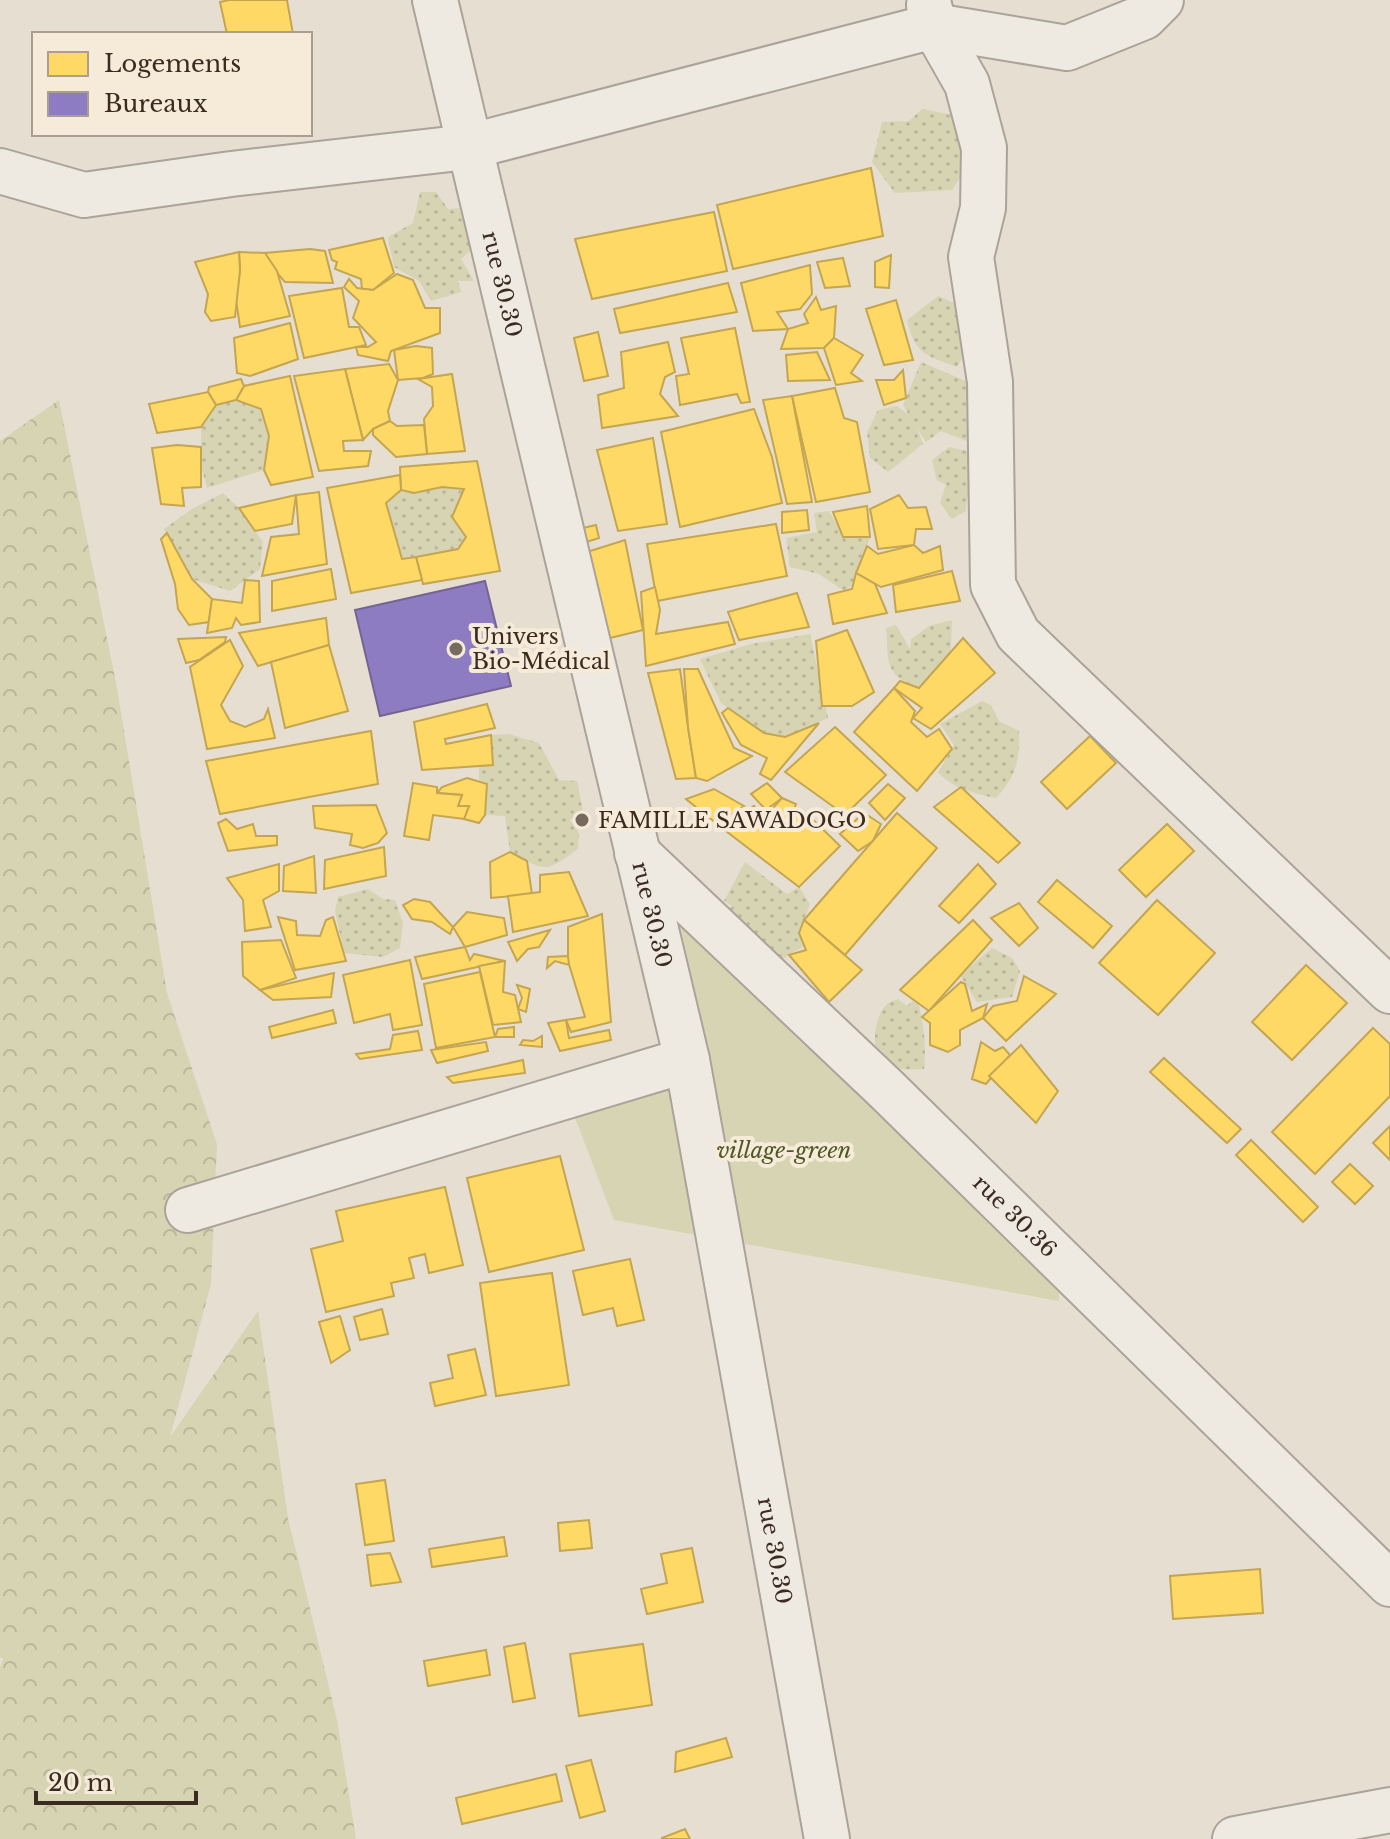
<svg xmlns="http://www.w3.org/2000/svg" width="1390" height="1839" font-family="'Libre Baskerville',serif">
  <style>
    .grass { fill: url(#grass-dots) }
    .forest { fill: url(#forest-crowns) }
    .green { fill: #d7d4b4 }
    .homes { fill: #ffd966; stroke: #c4a551; stroke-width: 2 }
    .offices { fill: #8e7cc3; stroke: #756492; stroke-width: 2 }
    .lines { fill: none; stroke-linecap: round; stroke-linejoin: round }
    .street-casing { stroke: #aba399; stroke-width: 48 }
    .street { stroke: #eeeae2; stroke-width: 44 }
    .poi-dot { fill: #776a5f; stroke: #f5ebd8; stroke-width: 3 }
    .labels { text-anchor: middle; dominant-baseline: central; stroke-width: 8; stroke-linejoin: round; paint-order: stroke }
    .street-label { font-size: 22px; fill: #3b2b21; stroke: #f5ebd8 }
    .poi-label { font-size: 22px; fill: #3b2b21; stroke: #f5ebd8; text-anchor: start }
    .park-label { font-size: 22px; font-style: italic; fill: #4f5728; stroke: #f5ebd8 }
  </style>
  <defs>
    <pattern id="grass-dots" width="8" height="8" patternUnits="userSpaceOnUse" patternTransform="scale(2)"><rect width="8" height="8" fill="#d7d4b4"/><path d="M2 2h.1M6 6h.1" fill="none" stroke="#b9b69a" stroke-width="1.8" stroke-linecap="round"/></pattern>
    <pattern id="forest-crowns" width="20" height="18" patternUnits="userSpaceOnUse" patternTransform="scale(2)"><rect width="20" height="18" fill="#d7d4b4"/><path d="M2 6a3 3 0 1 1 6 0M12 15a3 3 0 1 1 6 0" fill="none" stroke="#b9b69a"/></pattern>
  </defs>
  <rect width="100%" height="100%" fill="#e6ded1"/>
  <g class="grass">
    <polygon points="922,109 963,117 972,160 952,190 895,193 872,162 882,122 909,121"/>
    <polygon points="420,192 436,192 448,209 470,207 474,247 461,259 474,281 458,281 461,292 431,301 419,281 394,267 388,237 413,223"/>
    <path d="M938 296 952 302 980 331 957 367C927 356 915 355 907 320Z"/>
    <polygon points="921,362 966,381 979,418 969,442 941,431 926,442 917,428 923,444 888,472 870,458 867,432 878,410 897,406 909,415 903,405"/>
    <polygon points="236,400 261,409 269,436 264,470 207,488 201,466 201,427 216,405"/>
    <polygon points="949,447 980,454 982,485 967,499 966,511 952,519 940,503 946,484 937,481 932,460"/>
    <polygon points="442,487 464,489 458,523 466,537 458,549 402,559 386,503 401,490 414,493"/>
    <polygon points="223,493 239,508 263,542 260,569 230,591 192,579 164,529 192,509"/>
    <polygon points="829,511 844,537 870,537 854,584 844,591 819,574 790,567 786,538 817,532 814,513"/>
    <path d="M952 620 950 670 919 688C883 674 889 663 886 628L896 625 910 649 911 639 929 626Z"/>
    <polygon points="810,634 828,718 785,737 764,733 721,703 700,659 751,644"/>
    <path d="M982 701 991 705 999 721 1019 731C1020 760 1016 777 996 798 976 794 951 788 938 772L954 745 940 724Z"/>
    <path d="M509 734 539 743 559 780 577 781 583 811 570 820 579 833 578 849C544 874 546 871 510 852L505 816 485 815 479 781V766L492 765 491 735Z"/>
    <polygon points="745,862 787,894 799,887 810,904 799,933 804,946 781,960 719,909 733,907 724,901"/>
    <polygon points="368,889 383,899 395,900 403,923 400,948 383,957 344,953 335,911 338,897"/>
    <polygon points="992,948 1012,958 1020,971 1012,997 977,1002 960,975"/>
    <path d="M917 997C923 1022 927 1043 924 1069 912 1069 895 1071 885 1064 869 1052 874 1018 886 1005 889 1002 894 1001 898 999L907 1006Z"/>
  </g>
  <polygon class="forest" points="59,400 117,688 167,993 217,1144 211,1284 170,1437 258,1311 288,1518 337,1720 356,1839 0,1839 0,1668 3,1658 0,1658 0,441"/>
  <polygon class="green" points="678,914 1059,1271 1059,1301 614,1220 571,1107 713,1077"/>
  <g class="homes">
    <polygon points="229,0 287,0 293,34 227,34 220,2"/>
    <polygon points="871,168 883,236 733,269 717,205"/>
    <polygon points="714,212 727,271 592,299 575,239"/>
    <polygon points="383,238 394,273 373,290 362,289 361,279 335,269 337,262 332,260 329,250"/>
    <polygon points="310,249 325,251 333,283 285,282 270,265 265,253"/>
    <polygon points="239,252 265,253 277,271 290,316 240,327 236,300 240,270"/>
    <polygon points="239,252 240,270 235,317 211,321 205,312 208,294 195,262"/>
    <polygon points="891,255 889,288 875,287 875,262"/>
    <polygon points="843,258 850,286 825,288 817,262"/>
    <polygon points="810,265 812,294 800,309 777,312 788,329 753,331 741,283"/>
    <polygon points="397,274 413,280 425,308 440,308 440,333 391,351 388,361 358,355 356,347 368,347 376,342 353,318 359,301 344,287 349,279 357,288 373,290"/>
    <polygon points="728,283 737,312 620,333 614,309"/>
    <polygon points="342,288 349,327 359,327 366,345 304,358 289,296"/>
    <polygon points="816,297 821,310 836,306 834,338 824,348 781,349 788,329 808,323 804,314"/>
    <polygon points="896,300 913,360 884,365 866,309"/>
    <polygon points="290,323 298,359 250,376 237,373 234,338"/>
    <polygon points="735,328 750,402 741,403 737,394 680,405 676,376 689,374 681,338"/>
    <polygon points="598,332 608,376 584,381 574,338"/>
    <polygon points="834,338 863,355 851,373 862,381 836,385 824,348"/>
    <polygon points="668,342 675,372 665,377 660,394 678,416 602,428 598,395 624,388 621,352"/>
    <polygon points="416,346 432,348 433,374 423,378 398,380 394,350"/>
    <polygon points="817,352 830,380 788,381 786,355"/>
    <polygon points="389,364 398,380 388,411 390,421 373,429 363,440 345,369"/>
    <polygon points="345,369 363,440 343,441 344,451 371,451 368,466 319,471 294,376"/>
    <polygon points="903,370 906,398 884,405 876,380 894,380"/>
    <polygon points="452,374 465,451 427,454 424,419 433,406 432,387 418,379"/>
    <polygon points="290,376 313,477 271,485 264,470 269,436 261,409 236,400 244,386"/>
    <polygon points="241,379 244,386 236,400 216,405 208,392 209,387"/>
    <polygon points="835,388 844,418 857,422 870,492 816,502 792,396"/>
    <polygon points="208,392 216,405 201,427 157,433 149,404"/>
    <polygon points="792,396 812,502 787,504 763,400"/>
    <polygon points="754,409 772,457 782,503 680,527 661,432"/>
    <polygon points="390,421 397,426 424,425 427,454 396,457 373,435 373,429"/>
    <polygon points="653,438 667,524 618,531 597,450"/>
    <polygon points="177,445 201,447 201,487 182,488 184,506 161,504 152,448"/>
    <polygon points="477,461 500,571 423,584 416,557 458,549 466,537 452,517 464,489 442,487 414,493 401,490 400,467"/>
    <polygon points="400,475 401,490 386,503 402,559 416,557 422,580 351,593 327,488"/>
    <polygon points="319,492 327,564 262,576 271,537 299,534 296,495"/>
    <polygon points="296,495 292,524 255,531 239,508"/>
    <polygon points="899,495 908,508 926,507 932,529 916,529 914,545 878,549 870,509"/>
    <polygon points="867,506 870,537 843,537 833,512"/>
    <polygon points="807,510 809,530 782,533 782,512"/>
    <polygon points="776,524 787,576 657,601 647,544"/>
    <polygon points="596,525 599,538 573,546 570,531"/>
    <polygon points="167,533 192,579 212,599 209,622 189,625 178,609 175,584 161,539"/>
    <polygon points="625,540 643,630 610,638 587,552"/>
    <polygon points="914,545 923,553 940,546 943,570 881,587 856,573 867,546 878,554"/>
    <polygon points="331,569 336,599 272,611 272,581"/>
    <polygon points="952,571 960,601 896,612 893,585"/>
    <polygon points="856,573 875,584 887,613 833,624 828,595 852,589"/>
    <polygon points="245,580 259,581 260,622 241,625 236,618 232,628 207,633 212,599 242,603"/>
    <polygon points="655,587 660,610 656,634 728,622 735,644 646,666 641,592"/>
    <polygon points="797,593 809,627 739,640 728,612"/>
    <polygon points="326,618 329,645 258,666 239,633"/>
    <polygon points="847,630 874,692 852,706 822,706 816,641"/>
    <polygon points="226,637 225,642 199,660 186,663 178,639"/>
    <polygon points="963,638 995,673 931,729 913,718 922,708 894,688 900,681 919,688"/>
    <polygon points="230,640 243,666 221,705 230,721 245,727 264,719 268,709 275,738 207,749 190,667"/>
    <polygon points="329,645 348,711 285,728 271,662"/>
    <polygon points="680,669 688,727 696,778 676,779 648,673"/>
    <polygon points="684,669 698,669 734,748 752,756 707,781 696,778 688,727"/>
    <polygon points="894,688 915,711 911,722 927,737 939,729 952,749 917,791 854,732"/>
    <polygon points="487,704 495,728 445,739 446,744 491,735 493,765 422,770 414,722"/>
    <polygon points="728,708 764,733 785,737 819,723 771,780 760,774 767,758 741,745 722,713"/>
    <polygon points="835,727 886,775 845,815 785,772"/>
    <polygon points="371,731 378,784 220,814 206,761"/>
    <polygon points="1090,736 1116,763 1067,809 1041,782"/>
    <polygon points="467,778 487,784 485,815 479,823 464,819 469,806 458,806 462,795 437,793 442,787"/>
    <polygon points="413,783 437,787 437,793 462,795 458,806 469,806 464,819 433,815 429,840 404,836"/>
    <polygon points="767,783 782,798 766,810 751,794"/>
    <polygon points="888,784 905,798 885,820 869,803"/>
    <polygon points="961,787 1020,843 998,863 934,807"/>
    <polygon points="714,789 744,806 717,824 686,799"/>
    <polygon points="782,798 796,804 791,817 805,812 840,846 799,887 722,828 754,806 763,819"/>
    <polygon points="376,805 387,833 378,843 363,848 350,845 352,834 315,828 313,806"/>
    <polygon points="864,813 881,824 873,841 858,851 840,834"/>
    <polygon points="897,813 937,848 845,955 804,920"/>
    <polygon points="226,819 237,829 253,824 256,836 277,836 277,845 228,851 218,823"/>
    <polygon points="1167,824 1194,851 1146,897 1119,870"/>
    <polygon points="384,847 386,876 324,889 325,860"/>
    <polygon points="510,852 527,861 532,894 491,898 490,862"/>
    <polygon points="314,856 316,893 283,891 284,866"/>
    <polygon points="279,864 279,891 263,900 271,927 245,931 243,900 227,878"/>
    <polygon points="978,864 996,884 959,923 939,906"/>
    <polygon points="569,872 588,916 513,932 508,896 540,892 540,875"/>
    <polygon points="1057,880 1112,926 1093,948 1038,902"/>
    <polygon points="414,899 430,902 453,927 450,934 432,922 412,919 403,905"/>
    <polygon points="1157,900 1215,953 1158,1015 1099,963"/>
    <polygon points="1019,903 1038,928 1019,946 991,918"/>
    <polygon points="467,912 504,918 507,935 465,947 453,927"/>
    <polygon points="602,914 611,1022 571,1032 566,1020 585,1017 568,961 568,927"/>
    <polygon points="278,917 296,921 297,935 320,936 326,920 333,917 346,961 295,970"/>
    <polygon points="804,920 862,970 829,1002 789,955 806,950 799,933"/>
    <polygon points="973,920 992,940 929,1011 900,990"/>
    <polygon points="550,930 539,947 528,949 517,961 508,942"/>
    <polygon points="281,940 296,978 260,990 243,976 242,942"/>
    <polygon points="465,947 470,960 474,954 505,961 422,979 415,957"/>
    <polygon points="568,956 569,965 555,961 547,968 548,957"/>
    <polygon points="410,960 422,1025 393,1030 390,1014 354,1023 343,975"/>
    <polygon points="505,961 503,992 515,995 521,1022 493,1025 479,966"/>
    <polygon points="1306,965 1347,1003 1292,1060 1252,1022"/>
    <polygon points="480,972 495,1037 436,1048 424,984"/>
    <polygon points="334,973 331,997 273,1000 260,990"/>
    <polygon points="1024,976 1056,994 1006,1041 983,1018 993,1006 1017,1001"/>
    <polygon points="961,982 965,984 972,1011 987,1004 983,1018 960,1030 960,1045 948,1052 930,1045 930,1023 922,1017"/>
    <polygon points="517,985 530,989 526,1012 518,1009 522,998"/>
    <polygon points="333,1010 336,1023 272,1038 269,1027"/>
    <polygon points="566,1020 569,1038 609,1030 611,1040 560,1051 548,1023"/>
    <polygon points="514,1027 514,1037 495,1037 498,1029"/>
    <polygon points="1373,1028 1390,1044 1390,1096 1315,1174 1272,1132"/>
    <polygon points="418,1031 422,1050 360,1059 356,1054 390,1049 393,1035"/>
    <polygon points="542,1036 542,1047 520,1045 523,1040 533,1041"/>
    <polygon points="486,1042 488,1051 437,1063 431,1050"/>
    <polygon points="981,1042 995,1051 1003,1047 1010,1055 986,1084 972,1079"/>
    <polygon points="1021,1045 1058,1091 1036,1123 989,1076"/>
    <polygon points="1164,1058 1241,1129 1227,1143 1150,1072"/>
    <polygon points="523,1060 525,1073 453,1083 447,1077"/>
    <polygon points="1390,1126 1390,1160 1373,1143"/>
    <polygon points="1251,1140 1318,1207 1303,1222 1236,1155"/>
    <polygon points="560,1156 584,1250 489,1272 467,1178"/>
    <polygon points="1350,1164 1373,1186 1355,1204 1332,1182"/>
    <polygon points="445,1187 463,1265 429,1273 425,1254 409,1258 414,1278 391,1283 394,1296 326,1312 311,1249 343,1241 336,1211"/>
    <polygon points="630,1259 644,1320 617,1326 613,1308 583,1315 573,1271"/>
    <polygon points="552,1273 569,1385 496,1396 480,1283"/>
    <polygon points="382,1309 388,1334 360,1340 354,1317"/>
    <polygon points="340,1316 350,1350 331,1363 319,1322"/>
    <polygon points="475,1349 486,1395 435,1406 430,1383 453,1378 448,1355"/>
    <polygon points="385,1480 394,1541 365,1545 356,1484"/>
    <polygon points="589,1520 592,1548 560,1551 558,1523"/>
    <polygon points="504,1537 507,1556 432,1567 429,1549"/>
    <polygon points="692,1548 703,1602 647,1614 641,1589 667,1583 661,1554"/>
    <polygon points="390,1553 401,1582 371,1586 367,1555"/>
    <polygon points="1260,1569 1263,1613 1173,1619 1170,1576"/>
    <polygon points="525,1643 535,1698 513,1702 504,1647"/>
    <polygon points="643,1644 652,1705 579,1716 570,1654"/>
    <polygon points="486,1650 490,1675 428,1686 424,1661"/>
    <polygon points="726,1738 732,1757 675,1772 676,1752"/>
    <polygon points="591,1760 605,1811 580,1818 566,1766"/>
    <polygon points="556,1774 562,1801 462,1824 456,1798"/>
    <polygon points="685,1829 690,1839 662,1839 662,1838"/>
  </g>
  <polygon class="offices" points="485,581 511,686 380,716 355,610"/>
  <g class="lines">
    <g class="street-casing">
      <g id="street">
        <path id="s1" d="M435 0 687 1060 827 1839"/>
        <polyline points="929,5 934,26 967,84 984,148 983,208 971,257 990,382 993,585 1018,634 1390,991"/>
        <polyline points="0,171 84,195 231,174 468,147 934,26 1067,48 1144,17 1161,0"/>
        <path id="s2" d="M637 853 886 1089 1390 1584"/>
        <polyline points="188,1210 687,1060"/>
        <polyline points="1235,1839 1390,1810"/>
      </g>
    </g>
    <use href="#street" class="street"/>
  </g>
  <g class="poi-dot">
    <circle cx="456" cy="649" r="8"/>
    <circle cx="582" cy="820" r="8"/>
  </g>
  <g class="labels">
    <g class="street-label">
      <text stroke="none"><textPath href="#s1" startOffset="292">rue 30.30</textPath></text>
      <text stroke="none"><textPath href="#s1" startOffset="940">rue 30.30</textPath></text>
      <text stroke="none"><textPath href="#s2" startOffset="524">rue 30.36</textPath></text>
      <text stroke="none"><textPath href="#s1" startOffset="1588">rue 30.30</textPath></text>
    </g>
    <g class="poi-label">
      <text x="472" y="636">Univers<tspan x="472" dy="25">Bio-Médical</tspan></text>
      <text x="598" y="820">FAMILLE SAWADOGO</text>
    </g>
    <g class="park-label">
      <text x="784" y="1150">village-green</text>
    </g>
  </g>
  <rect x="32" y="32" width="280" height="104" fill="#f5ebd8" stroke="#ab9e8f" stroke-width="2"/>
  <rect x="48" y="52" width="40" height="24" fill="#ffd966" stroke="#ab9e8f" stroke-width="2"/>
  <text x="104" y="72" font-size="24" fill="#3b2b21">Logements</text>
  <rect x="48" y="92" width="40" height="24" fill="#8e7cc3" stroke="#ab9e8f" stroke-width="2"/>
  <text x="104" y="112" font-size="24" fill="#3b2b21">Bureaux</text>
  <path d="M36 1791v12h160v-12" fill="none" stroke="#3b2b21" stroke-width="4"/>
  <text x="48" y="1791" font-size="24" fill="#3b2b21" stroke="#f5ebd8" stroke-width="6" paint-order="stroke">20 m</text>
</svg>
